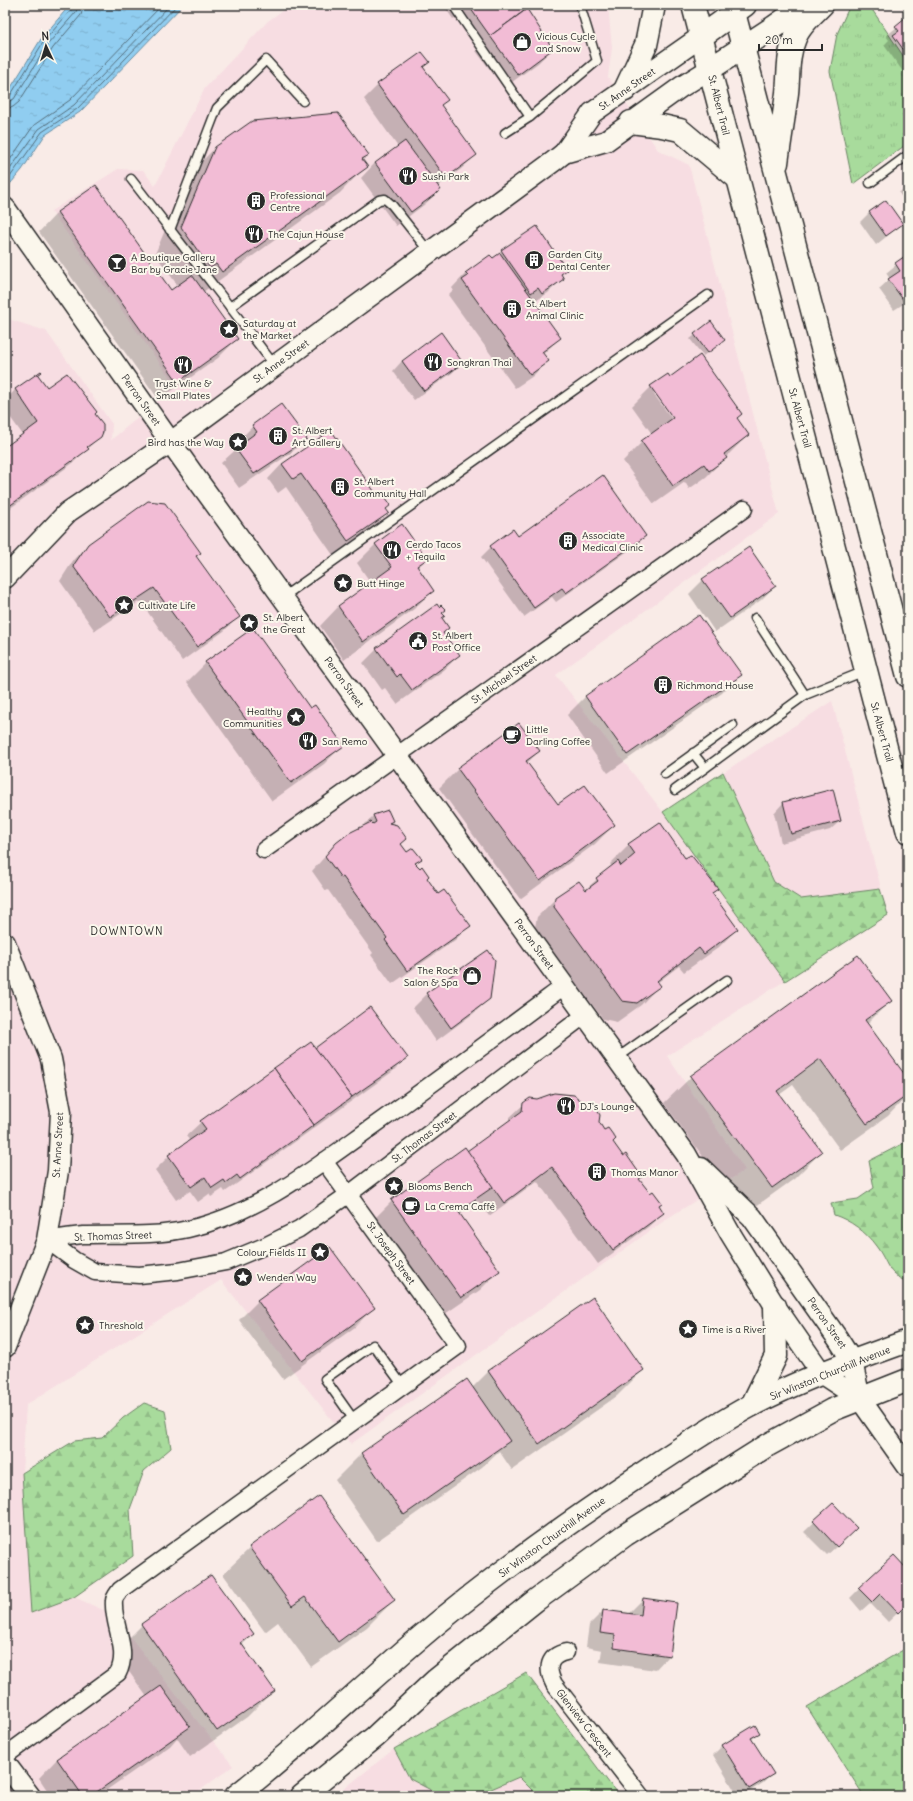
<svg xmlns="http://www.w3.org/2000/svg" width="913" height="1801" font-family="Delius,sans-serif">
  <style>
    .built { fill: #f7dde2 }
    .grass { fill: url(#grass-tufts); stroke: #6a8364 }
    .forest { fill: url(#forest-firs); stroke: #6a8364 }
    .water { fill: url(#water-ripples); stroke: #688ca1 }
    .shadow { fill: #0003; fill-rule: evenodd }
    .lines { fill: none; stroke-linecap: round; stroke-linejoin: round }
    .shore { stroke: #536c7a; stroke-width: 1 }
    .building { fill: #f2bcd5; stroke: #2b2b2b }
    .service-casing { stroke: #2b2b2b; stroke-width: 11 }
    .minor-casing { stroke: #2b2b2b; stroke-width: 19 }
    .tertiary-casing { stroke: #2b2b2b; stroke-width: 23 }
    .secondary-casing { stroke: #2b2b2b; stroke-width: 25 }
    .primary-casing { stroke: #2b2b2b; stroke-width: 25 }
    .service { stroke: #fbf7ec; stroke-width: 8 }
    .minor { stroke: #fbf7ec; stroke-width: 16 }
    .tertiary { stroke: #fbf7ec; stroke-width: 20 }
    .secondary { stroke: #fbf7ec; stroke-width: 22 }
    .primary { stroke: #fbf7ec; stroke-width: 22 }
    .labels { text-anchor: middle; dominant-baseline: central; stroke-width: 4; stroke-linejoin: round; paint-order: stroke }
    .poi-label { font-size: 10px; fill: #2b2b2b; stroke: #fbf7ec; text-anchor: start }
    .street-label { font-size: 10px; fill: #2b2b2b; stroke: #fbf7ec }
    .neighbourhood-label { font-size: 11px; letter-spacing: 1px; fill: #2b2b2b; stroke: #fbf7ec }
  </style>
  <defs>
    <pattern id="grass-tufts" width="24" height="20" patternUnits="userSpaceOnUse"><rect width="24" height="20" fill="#a8db9c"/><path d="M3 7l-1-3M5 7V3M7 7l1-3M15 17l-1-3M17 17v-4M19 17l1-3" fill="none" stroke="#91bc87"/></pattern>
    <pattern id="forest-firs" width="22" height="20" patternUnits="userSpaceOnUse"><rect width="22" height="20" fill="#a8db9c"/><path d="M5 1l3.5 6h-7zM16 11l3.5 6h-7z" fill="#91bc87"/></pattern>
    <pattern id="water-ripples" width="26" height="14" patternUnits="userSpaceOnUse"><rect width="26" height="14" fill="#90cdf0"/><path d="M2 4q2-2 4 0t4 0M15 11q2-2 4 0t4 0" fill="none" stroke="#7cb0ce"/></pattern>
  </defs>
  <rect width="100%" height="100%" fill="#f9ebe7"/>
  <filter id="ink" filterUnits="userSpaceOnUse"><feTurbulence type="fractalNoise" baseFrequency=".025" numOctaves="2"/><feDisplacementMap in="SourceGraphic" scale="8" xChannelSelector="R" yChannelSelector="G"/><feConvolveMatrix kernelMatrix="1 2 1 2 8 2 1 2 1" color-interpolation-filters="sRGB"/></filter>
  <g filter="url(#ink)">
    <g class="built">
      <polygon points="290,5 608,5 612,48 608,77 658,150 689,165 779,514 556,675 663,812 832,701 888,915 667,1056 745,1170 671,1216 351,1444 221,1280 26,1405 22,1473 31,1613 74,1597 112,1614 233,1766 192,1796 5,1796 5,318 46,331 112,424 111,440 176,386 51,211 118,169 143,170 155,186 205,88 268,21"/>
      <polygon points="394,1749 410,1779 442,1796 335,1796"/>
      <polygon points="519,1777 538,1796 475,1796"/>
    </g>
    <polygon class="grass" points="850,5 869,5 908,63 908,143 853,184 830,71 837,34"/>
    <g class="forest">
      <polygon points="723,772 774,882 801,899 880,889 888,915 785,981 663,812"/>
      <path d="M904 1143 908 1149V1282C886 1274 889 1263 876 1246 866 1232 850 1220 834 1215L831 1203 858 1199 874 1188 869 1161Z"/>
      <polygon points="144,1403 165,1410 171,1448 144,1471 130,1509 133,1556 74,1597 31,1613 22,1473 74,1441 102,1438 123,1418"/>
      <polygon points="908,1647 908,1796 864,1796 807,1707"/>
      <polygon points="526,1673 619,1796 538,1796 519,1777 475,1796 442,1796 410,1779 394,1749"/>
    </g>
    <polygon class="water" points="70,5 183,5 80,112 45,135 22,170 5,190 5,97 41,39"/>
    <g class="shadow">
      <polygon points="443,5 531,5 526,10 552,49 538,63 504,88 476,51 484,43 459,15 453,19"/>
      <polygon points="908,18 908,74 906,76 884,45 889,40 886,36"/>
      <polygon points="428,62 423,68 446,100 440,106 476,155 461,169 437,187 440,190 425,204 396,226 361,178 375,163 398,147 364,99 378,85"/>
      <polygon points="215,148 368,155 362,161 366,166 340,193 203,292 237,339 218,358 159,400 39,232 57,213 95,186 171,291 178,286 155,254 188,175"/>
      <polygon points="908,184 908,206 899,193"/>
      <polygon points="870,212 902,224 876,245 860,222"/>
      <polygon points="502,251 566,270 560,275 563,278 548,293 534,302 560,338 542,355 547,361 533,376 515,388 448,295 453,290 452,288 466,273 493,259"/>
      <polygon points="908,255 908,301 894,310 879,289 890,279 886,273"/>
      <polygon points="711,323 724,340 703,356 690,339"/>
      <polygon points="402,361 462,363 452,373 414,400 393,371"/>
      <polygon points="40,372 38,375 47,388 67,374 102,424 100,436 73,463 5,512 5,448 23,435 5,410 5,401 15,390"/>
      <path d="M668 375 736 419 748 435 706 477 689 489 685 482 654 504 623 461 642 442 652 434 632 406 651 387ZM655 392 677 422 675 423 653 393Z"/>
      <polygon points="253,426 305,439 291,453 239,488 221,463 242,444 239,440"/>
      <polygon points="282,464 386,509 388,513 373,527 333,555 286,487 278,493 268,479"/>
      <polygon points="513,531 518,537 645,536 635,546 556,602 552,597 524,617 481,557 491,547"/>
      <polygon points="89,544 200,553 195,557 238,617 224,631 182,661 140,601 95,631 60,581 74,559"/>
      <polygon points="376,544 426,559 417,568 433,590 414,609 344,660 320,626 338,607 371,583 357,563"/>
      <polygon points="703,580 775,586 761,600 715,632 689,594"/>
      <polygon points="442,613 441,619 448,628 443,634 459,655 444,670 397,704 385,688 382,690 363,663 377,649"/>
      <polygon points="206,663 310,709 343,745 324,764 272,801 187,682"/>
      <polygon points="740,674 722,693 608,773 567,715 585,697"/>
      <polygon points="519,724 539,751 527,763 558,806 614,825 595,844 520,899 439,788 458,769"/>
      <polygon points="832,790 840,821 830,830 781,843 774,813 783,803"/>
      <polygon points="387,811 388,824 400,844 407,853 420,859 415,864 438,895 469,926 455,940 392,984 371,955 373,953 328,890 326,891 312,871 336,844 362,827 373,816"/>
      <polygon points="629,845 684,860 716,889 712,894 737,929 718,948 684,972 679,966 657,983 659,986 641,1005 617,1022 603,1019 535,927 537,917 556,898 585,890 612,866 610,864"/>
      <polygon points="427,994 489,999 474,1013 436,1041 413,1008"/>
      <polygon points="890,1001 867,1024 908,1081 908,1095 888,1116 840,1150 793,1085 779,1095 821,1152 794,1179 745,1214 664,1103 691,1077"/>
      <polygon points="315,1049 406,1058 392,1072 225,1192 223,1189 211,1197 209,1194 198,1202 190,1191 176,1200 155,1170 169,1156 190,1141 186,1136 201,1122"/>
      <polygon points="524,1104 598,1123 663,1213 648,1227 598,1264 537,1181 489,1216 478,1201 460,1215 499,1271 480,1290 442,1316 373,1220 392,1201 467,1152 509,1122 509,1118"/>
      <polygon points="330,1249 373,1308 355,1327 283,1379 239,1320 258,1301"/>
      <polygon points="593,1298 643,1370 617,1396 512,1470 499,1451 482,1467 377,1541 335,1480 361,1454 466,1380 472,1388 488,1372"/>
      <polygon points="833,1504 846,1538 827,1555 804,1532"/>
      <polygon points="250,1548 394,1600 367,1627 311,1667 278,1622 265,1632 223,1574"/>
      <polygon points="908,1571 908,1603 888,1622 870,1603 861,1611 850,1598 859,1589"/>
      <polygon points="643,1599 669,1655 655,1670 600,1662 602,1650 586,1647 589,1625 603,1611 629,1613"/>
      <polygon points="142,1625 253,1634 241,1646 273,1691 247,1717 190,1757 177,1738 170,1746 98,1796 51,1796 39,1778 57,1759 147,1697 115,1652"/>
      <polygon points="758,1733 751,1740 772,1774 763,1783 742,1796 738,1796 713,1755 723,1745"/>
    </g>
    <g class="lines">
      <g class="shore">
        <polyline points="5,98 10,96 44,41 72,9 73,5"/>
        <polyline points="5,103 14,99 48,44 76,12 78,5"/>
        <polyline points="5,109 13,107 19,102 53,48 81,15 84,5"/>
        <polyline points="5,167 34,125 70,100 162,5"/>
        <polyline points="5,176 39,129 74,105 170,5"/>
        <polyline points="5,184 42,132 77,109 177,5"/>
      </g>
    </g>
    <g class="building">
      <polygon points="468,5 532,5 490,36"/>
      <polygon points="527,9 553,49 518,75 490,36"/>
      <polygon points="906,17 908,20 908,56 893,35 899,31 895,26"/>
      <polygon points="422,52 430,62 423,67 448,100 441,105 477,155 446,178 377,84"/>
      <polygon points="338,113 369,155 362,159 368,167 222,272 216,264 210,268 181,227 215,147 252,121"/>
      <polygon points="405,141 441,190 411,212 375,163"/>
      <polygon points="96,185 171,290 192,275 238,339 178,382 57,212"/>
      <polygon points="886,200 903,224 886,236 869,212"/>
      <polygon points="537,226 567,270 561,274 564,279 542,294 538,288 531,293 501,250"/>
      <polygon points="500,253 561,338 542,352 549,361 530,375 462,280 468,276 465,273 490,255 493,258"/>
      <polygon points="908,254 908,299 904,301 888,279 900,271 895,263"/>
      <polygon points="711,321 725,340 708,353 694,334"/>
      <polygon points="441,332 463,363 424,391 402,361"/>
      <polygon points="700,355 742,414 737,418 749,435 724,454 727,458 709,471 704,464 673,486 641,441 673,418 650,386 668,374 670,377"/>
      <polygon points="41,371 42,372 38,375 47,387 67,373 97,412 95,414 103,424 103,432 101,437 87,447 89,449 5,509 5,447 38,423 15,389"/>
      <polygon points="281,404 307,439 254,474 235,448 257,432 252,425"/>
      <polygon points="331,430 379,498 383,494 391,505 386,509 389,513 348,541 301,474 293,479 282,464"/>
      <polygon points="603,475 646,536 566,593 562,588 534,608 490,546 513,529 518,536"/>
      <polygon points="148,501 165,503 201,553 196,556 240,617 197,647 154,588 110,617 73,566 88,544"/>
      <polygon points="402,524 427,559 417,566 434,591 363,642 338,606 392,567 375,544"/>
      <polygon points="749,547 776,586 730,618 702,579"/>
      <polygon points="437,604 439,607 441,605 446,610 442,613 445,616 442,618 449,628 443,633 460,655 412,690 400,674 397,677 376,648"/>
      <polygon points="699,615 742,675 627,755 585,696"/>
      <polygon points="253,628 310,708 315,705 344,746 291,783 205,662"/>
      <polygon points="519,723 540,751 526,761 558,804 585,785 615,825 540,881 457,768"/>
      <polygon points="833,789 841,821 791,834 783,802"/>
      <polygon points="388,810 393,821 389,823 397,825 407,839 401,844 407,852 413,848 422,859 415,863 420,868 422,866 429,876 427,878 438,894 444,890 471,926 407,971 385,940 387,938 343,877 341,878 325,856 336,843 349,833 371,822 373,824 376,822 373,815"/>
      <polygon points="660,822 685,858 691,855 718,889 712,893 738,929 704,954 699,948 657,981 661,986 637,1003 622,1001 554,907 555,897 579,881 586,890 598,881 596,878 618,861 621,866 635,854 628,844"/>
      <polygon points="488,950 495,960 490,999 451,1028 426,993"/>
      <polygon points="858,955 892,1001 865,1020 908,1079 908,1095 867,1124 820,1059 777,1091 822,1152 772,1188 690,1076"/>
      <polygon points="370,1007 408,1058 352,1097 315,1048"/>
      <polygon points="311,1042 352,1097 314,1125 274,1068"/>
      <polygon points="274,1068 314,1125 240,1179 237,1175 226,1183 224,1180 212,1188 205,1177 191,1187 168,1155 206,1129 200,1121"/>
      <polygon points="554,1093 574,1095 589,1107 596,1108 600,1115 599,1122 604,1130 608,1128 616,1139 613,1142 623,1156 626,1154 642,1177 639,1179 650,1193 653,1191 662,1203 659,1205 664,1213 613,1250 552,1167 504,1203 467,1151 522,1111 523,1103 530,1098 537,1099"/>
      <polygon points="465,1147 493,1187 458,1211 500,1271 461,1298 391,1200"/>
      <polygon points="330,1247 375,1308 302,1361 257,1300"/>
      <polygon points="593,1297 644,1370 539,1444 488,1371"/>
      <polygon points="467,1379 510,1441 404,1515 361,1453"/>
      <polygon points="319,1496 395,1600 338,1642 305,1597 292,1606 249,1547"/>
      <polygon points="833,1503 857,1528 837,1547 813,1521"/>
      <polygon points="894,1555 908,1570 908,1603 898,1613 880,1594 872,1602 858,1588"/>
      <polygon points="211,1575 254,1634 241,1643 275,1691 217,1731 141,1624"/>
      <polygon points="643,1598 677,1603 670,1656 614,1648 615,1635 600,1633 603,1610 641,1615"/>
      <polygon points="161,1686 190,1727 91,1796 83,1796 57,1759"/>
      <polygon points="755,1725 760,1733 751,1738 774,1774 749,1789 722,1745"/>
    </g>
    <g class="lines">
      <g class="service-casing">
        <g id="service">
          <polyline points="453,5 530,117"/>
          <polyline points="505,133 530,117 597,61 580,5"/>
          <polyline points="131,179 230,307"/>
          <polyline points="870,183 908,155"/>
          <polyline points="170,230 217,108 266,60 303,101"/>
          <polyline points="275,366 230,307 379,200 385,199 392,205 430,253"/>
          <polyline points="283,597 708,295"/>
          <polyline points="755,618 805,695"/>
          <polyline points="693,753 705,768"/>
          <polyline points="665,774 733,725"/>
          <polyline points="675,790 805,695 865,671"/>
          <polyline points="617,1058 727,980"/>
          <polyline points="354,1420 325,1379 373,1345 403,1386"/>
        </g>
      </g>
      <g class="minor-casing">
        <g id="minor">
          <polyline points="264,850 744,509"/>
          <polyline points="47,1240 74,1260 95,1272 139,1275 178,1271 226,1262 267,1245 299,1229 349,1194 585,1015"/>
          <path d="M47 1240C59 1238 71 1236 83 1235 118 1234 153 1237 188 1229 257 1214 316 1167 372 1127 437 1081 501 1033 564 986"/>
          <path d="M566 1652C548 1656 546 1668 554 1684L641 1796"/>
          <path d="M5 1756 118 1673C130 1650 112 1625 114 1601 114 1597 118 1593 120 1590L458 1346 324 1161"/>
        </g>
      </g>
      <g class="tertiary-casing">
        <g id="tertiary">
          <polyline points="564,153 606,141 681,87 710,69"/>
          <polyline points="5,208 191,471 686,1154 730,1233 775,1306 822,1374 860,1399 908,1467"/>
          <polyline points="5,578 68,512 171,442 554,161 564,153 592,113 702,36"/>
          <polyline points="5,943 51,1059 61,1112 58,1171 47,1240 5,1347"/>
          <polyline points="701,1168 752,1217 838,1339 852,1361 860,1399"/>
          <polyline points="5,1763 30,1796"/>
        </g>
      </g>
      <g class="secondary-casing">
        <g id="secondary">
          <polyline points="702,36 745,5"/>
          <polyline points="710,69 774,27 805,5"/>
          <polyline points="752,1405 776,1356 775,1306"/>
          <path d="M236 1796C299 1747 356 1692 416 1641 485 1582 559 1529 634 1479 673 1453 711 1427 752 1405 802 1379 855 1360 908 1341"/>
          <polyline points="302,1796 375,1737 436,1680 536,1600 625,1535 768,1445 832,1410 908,1380"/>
        </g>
      </g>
      <g class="primary-casing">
        <g id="primary">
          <polyline points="693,5 908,832"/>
          <polyline points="732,5 908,676"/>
          <polyline points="625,90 646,45 654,5"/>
          <polyline points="631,122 662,126 680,130 736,177"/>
          <path d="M777 163C780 140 784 116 787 93 789 75 787 56 795 38 800 25 812 15 822 5"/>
        </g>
      </g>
      <use href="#service" class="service"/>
      <use href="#minor" class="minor"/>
      <use href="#tertiary" class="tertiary"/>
      <use href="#secondary" class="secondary"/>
      <use href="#primary" class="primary"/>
    </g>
  </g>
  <defs>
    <g id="shop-disc" transform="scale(1)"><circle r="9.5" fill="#2b2b2b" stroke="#fbf7ec"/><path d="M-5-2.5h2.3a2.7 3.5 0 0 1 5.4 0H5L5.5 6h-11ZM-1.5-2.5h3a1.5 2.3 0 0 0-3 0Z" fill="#fff"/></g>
    <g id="restaurant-disc" transform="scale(1)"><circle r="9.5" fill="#2b2b2b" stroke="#fbf7ec"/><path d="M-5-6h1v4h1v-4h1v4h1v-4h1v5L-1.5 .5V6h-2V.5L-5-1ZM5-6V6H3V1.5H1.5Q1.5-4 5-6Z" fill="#fff"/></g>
    <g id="building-disc" transform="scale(1)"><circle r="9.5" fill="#2b2b2b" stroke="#fbf7ec"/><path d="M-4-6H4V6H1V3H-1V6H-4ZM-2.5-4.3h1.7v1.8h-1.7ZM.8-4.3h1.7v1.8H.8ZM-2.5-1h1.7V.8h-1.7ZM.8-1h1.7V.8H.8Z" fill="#fff"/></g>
    <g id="bar-disc" transform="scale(1)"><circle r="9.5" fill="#2b2b2b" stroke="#fbf7ec"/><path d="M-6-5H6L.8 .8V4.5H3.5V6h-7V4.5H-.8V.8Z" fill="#fff"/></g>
    <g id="sight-disc" transform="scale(1)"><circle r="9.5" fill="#2b2b2b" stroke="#fbf7ec"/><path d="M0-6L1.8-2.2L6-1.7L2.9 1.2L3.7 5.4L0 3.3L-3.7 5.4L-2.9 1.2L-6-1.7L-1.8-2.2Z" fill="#fff"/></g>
    <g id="civic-disc" transform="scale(1)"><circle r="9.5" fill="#2b2b2b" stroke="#fbf7ec"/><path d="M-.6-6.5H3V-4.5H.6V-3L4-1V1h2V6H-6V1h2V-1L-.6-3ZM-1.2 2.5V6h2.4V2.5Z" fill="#fff"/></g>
    <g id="cafe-disc" transform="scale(1)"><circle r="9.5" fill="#2b2b2b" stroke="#fbf7ec"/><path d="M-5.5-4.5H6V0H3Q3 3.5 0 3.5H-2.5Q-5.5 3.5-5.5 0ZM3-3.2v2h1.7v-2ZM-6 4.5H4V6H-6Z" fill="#fff"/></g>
  </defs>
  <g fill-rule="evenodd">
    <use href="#shop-disc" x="522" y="42"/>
    <use href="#restaurant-disc" x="408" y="176"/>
    <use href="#building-disc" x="256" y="201"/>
    <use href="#restaurant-disc" x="254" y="234"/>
    <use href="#building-disc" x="534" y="260"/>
    <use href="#bar-disc" x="117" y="263"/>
    <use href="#building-disc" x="512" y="309"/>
    <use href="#sight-disc" x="229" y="329"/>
    <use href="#restaurant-disc" x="433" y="362"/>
    <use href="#restaurant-disc" x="183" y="365"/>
    <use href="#building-disc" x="278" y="436"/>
    <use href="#sight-disc" x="238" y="442"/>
    <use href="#building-disc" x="340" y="487"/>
    <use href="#building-disc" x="568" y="541"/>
    <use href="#restaurant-disc" x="392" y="550"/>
    <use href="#sight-disc" x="343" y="583"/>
    <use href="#sight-disc" x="124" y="605"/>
    <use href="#sight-disc" x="249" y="623"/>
    <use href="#civic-disc" x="418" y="641"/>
    <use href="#building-disc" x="663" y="685"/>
    <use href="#sight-disc" x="296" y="717"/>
    <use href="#cafe-disc" x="512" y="735"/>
    <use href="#restaurant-disc" x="308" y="741"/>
    <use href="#shop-disc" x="472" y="976"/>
    <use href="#restaurant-disc" x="566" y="1106"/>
    <use href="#building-disc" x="597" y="1172"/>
    <use href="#sight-disc" x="394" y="1186"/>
    <use href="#cafe-disc" x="411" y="1206"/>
    <use href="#sight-disc" x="320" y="1252"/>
    <use href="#sight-disc" x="243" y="1277"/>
    <use href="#sight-disc" x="85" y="1325"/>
    <use href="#sight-disc" x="688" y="1329"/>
  </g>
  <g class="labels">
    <g class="poi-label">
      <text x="536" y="36">Vicious Cycle<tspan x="536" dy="12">and Snow</tspan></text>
      <text x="422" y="176">Sushi Park</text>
      <text x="270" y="195">Professional<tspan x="270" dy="12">Centre</tspan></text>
      <text x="268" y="234">The Cajun House</text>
      <text x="548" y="254">Garden City<tspan x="548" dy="12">Dental Center</tspan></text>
      <text x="131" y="257">A Boutique Gallery<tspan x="131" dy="12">Bar by Gracie Jane</tspan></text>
      <text x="526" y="303">St. Albert<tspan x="526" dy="12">Animal Clinic</tspan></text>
      <text x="243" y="323">Saturday at<tspan x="243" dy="12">the Market</tspan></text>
      <text x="447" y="362">Songkran Thai</text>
      <text x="183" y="383" text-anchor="middle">Tryst Wine &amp;<tspan x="183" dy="12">Small Plates</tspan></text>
      <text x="292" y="430">St. Albert<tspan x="292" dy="12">Art Gallery</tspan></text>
      <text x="224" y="442" text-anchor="end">Bird has the Way</text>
      <text x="354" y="481">St. Albert<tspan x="354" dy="12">Community Hall</tspan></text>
      <text x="582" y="535">Associate<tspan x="582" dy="12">Medical Clinic</tspan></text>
      <text x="406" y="544">Cerdo Tacos<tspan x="406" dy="12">+ Tequila</tspan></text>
      <text x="357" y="583">Butt Hinge</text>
      <text x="138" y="605">Cultivate Life</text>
      <text x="263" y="617">St. Albert<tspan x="263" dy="12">the Great</tspan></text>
      <text x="432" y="635">St. Albert<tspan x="432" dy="12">Post Office</tspan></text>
      <text x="677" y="685">Richmond House</text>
      <text x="282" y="711" text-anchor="end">Healthy<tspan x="282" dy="12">Communities</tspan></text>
      <text x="526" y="729">Little<tspan x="526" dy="12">Darling Coffee</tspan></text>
      <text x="322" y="741">San Remo</text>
      <text x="458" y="970" text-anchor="end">The Rock<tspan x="458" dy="12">Salon &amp; Spa</tspan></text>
      <text x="580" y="1106">DJ's Lounge</text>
      <text x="611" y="1172">Thomas Manor</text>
      <text x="408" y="1186">Blooms Bench</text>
      <text x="425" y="1206">La Crema Caffé</text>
      <text x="306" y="1252" text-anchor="end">Colour Fields II</text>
      <text x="257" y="1277">Wenden Way</text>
      <text x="99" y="1325">Threshold</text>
      <text x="702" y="1329">Time is a River</text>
    </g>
    <g class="street-label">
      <text transform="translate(627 89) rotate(-35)">St. Anne Street</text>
      <text transform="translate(719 105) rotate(76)">St. Albert Trail</text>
      <text transform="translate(281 361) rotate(-36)">St. Anne Street</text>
      <text transform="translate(141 400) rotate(55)">Perron Street</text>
      <text transform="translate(800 418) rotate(75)">St. Albert Trail</text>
      <text transform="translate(504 679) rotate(-35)">St. Michael Street</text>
      <text transform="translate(344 682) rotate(54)">Perron Street</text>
      <text transform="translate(882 732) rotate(75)">St. Albert Trail</text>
      <text transform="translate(534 944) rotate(54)">Perron Street</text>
      <text transform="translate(424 1137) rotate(-37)">St. Thomas Street</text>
      <text transform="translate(58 1145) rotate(-87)">St. Anne Street</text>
      <text transform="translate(113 1236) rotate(-2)">St. Thomas Street</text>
      <text transform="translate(391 1253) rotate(54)">St. Joseph Street</text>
      <text transform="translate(827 1323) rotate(55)">Perron Street</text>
      <text transform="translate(830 1373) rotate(-22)">Sir Winston Churchill Avenue</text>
      <text transform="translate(552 1537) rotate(-36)">Sir Winston Churchill Avenue</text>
      <text transform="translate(584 1723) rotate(52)">Glenview Crescent</text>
    </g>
    <g class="neighbourhood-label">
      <text x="127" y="931">DOWNTOWN</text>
    </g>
  </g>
  <rect width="913" height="1801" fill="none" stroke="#fbf7ec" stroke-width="20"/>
  <rect x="10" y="10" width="893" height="1781" fill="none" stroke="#2b2b2b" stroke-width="1.5" filter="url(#ink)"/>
  <g transform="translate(46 46) rotate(356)" stroke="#fbf7ec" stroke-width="3" paint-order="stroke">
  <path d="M0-3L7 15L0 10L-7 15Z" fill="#2b2b2b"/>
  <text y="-6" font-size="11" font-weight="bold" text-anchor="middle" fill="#2b2b2b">N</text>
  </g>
  <path d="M759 44v6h63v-6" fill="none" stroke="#2b2b2b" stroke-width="2"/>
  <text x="765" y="44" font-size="12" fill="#2b2b2b" stroke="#fbf7ec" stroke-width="3" paint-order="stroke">20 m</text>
</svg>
